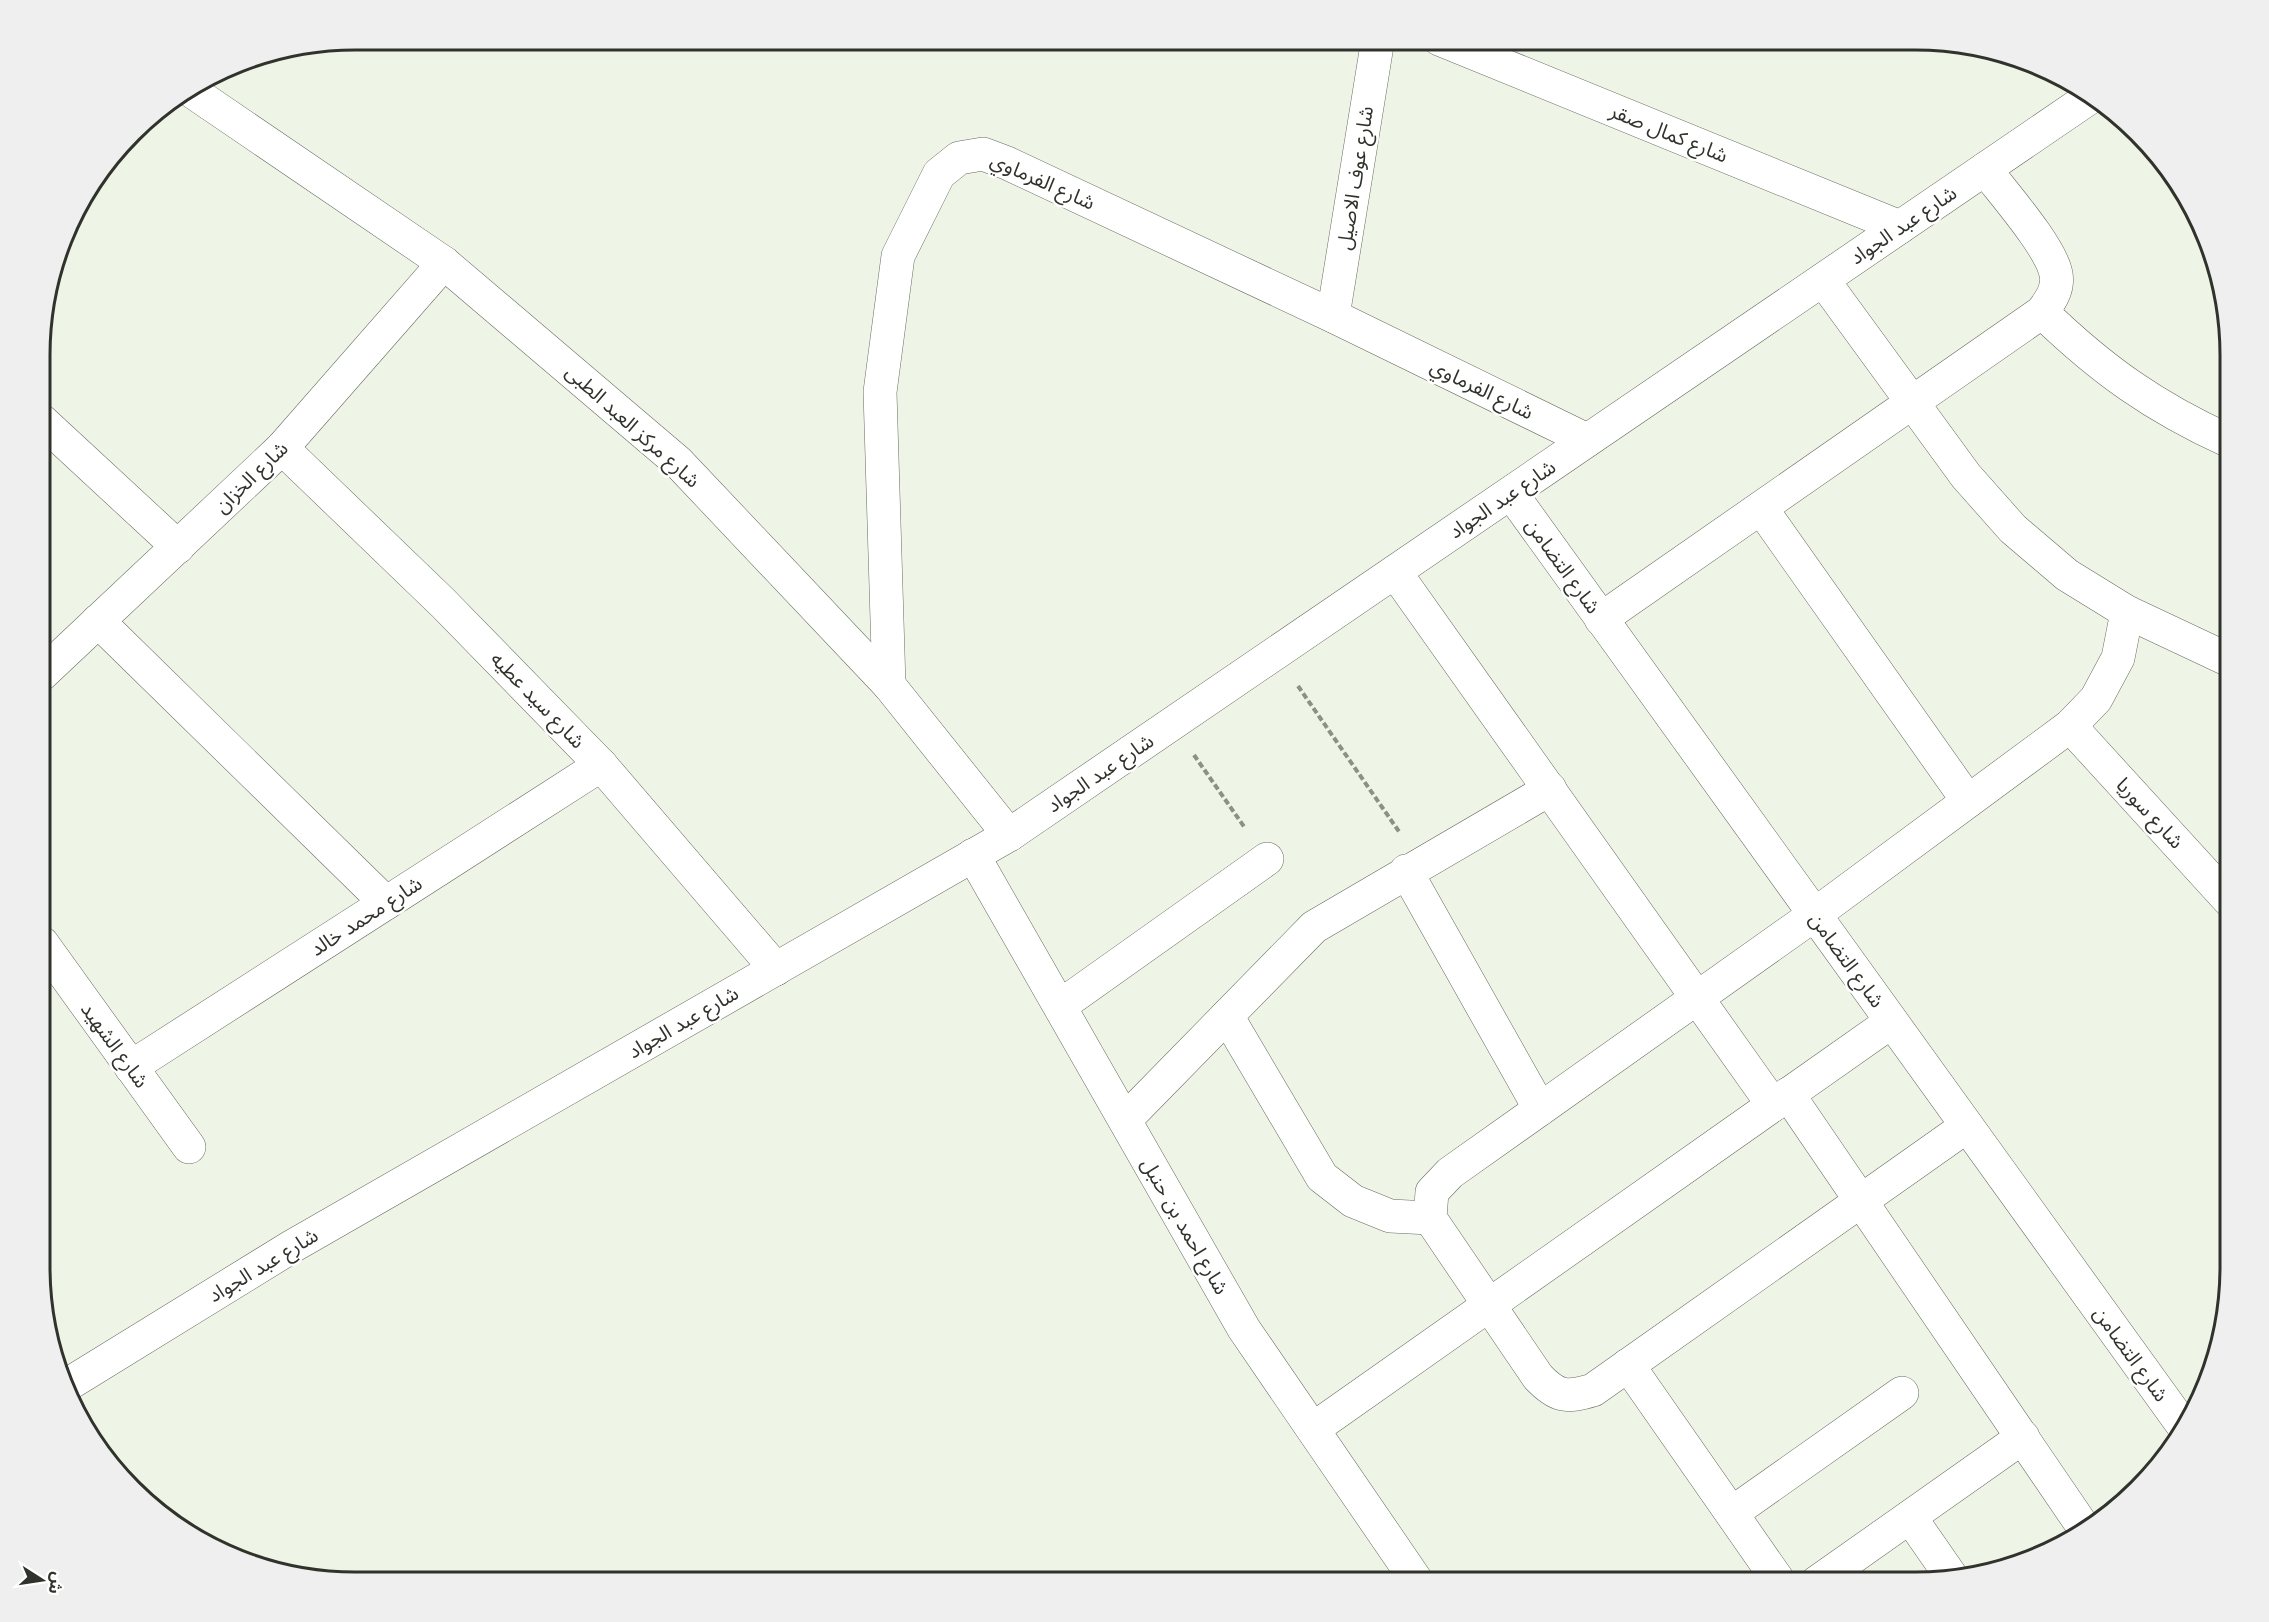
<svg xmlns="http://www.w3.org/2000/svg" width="2269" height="1622" font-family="'DM Sans','Noto Sans Arabic',sans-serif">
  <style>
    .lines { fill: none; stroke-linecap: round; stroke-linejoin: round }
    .minor-casing { stroke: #666c5f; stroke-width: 34 }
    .path { stroke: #8c9085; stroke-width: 4; stroke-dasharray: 6 3; stroke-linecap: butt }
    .minor { stroke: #fff; stroke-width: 33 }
    .labels { text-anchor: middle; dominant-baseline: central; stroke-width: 5; stroke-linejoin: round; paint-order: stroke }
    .street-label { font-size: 20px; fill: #30322c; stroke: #fff }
    .rim { fill: none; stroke: #30322c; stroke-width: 3 }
  </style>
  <rect width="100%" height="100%" fill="#eff5e6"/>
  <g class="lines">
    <g class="minor-casing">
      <g id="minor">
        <polyline points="1439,39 1900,227"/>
        <polyline points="190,90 444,263 678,462 889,685 1009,835"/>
        <polyline points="1823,280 1966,476 2013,529 2067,575 2127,612 2229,660"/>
        <path d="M2042 312C2102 370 2154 407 2229 441"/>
        <polyline points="1333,316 1378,39"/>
        <polyline points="42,421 178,547"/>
        <polyline points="282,448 443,603 601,765 776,969"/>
        <polyline points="1511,493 2184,1427"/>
        <polyline points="1761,508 1968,801"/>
        <polyline points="1395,572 1773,1105"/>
        <path d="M1601 619 2042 312C2050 301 2059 289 2056 274 2051 247 2003 193 1985 169"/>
        <polyline points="98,621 386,903"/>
        <polyline points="42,674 282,448 444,263"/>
        <polyline points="889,685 880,392 898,256 939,174 959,158 983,154 1007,163 1333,316 1587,440"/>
        <polyline points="2070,726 2229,900"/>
        <polyline points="973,855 1244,1329 1418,1583"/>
        <polyline points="1406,871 1540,1109"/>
        <polyline points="42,943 189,1147"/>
        <polyline points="1060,1006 1267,859"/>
        <polyline points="1227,1016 1322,1177 1353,1201 1390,1216 1430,1218"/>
        <polyline points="131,1067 601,765"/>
        <polyline points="1788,1094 2086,1531"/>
        <polyline points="1125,1120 1314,927 1550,789"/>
        <path d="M1967 1126 1593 1390C1566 1398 1557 1397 1538 1377L1430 1218 1432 1192 1450 1173 1814 915 2070 726 2096 699 2118 658 2127 612"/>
        <polyline points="1628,1365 1780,1583"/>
        <polyline points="67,1385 291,1247 1009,835 2092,96"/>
        <polyline points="1313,1429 1891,1022"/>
        <polyline points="1732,1513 1902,1393"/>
        <polyline points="1910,1517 1953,1579"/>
        <polyline points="1816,1583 2023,1437"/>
      </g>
    </g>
    <g class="path">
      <polyline points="1298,686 1400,833"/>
      <polyline points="1194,755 1245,828"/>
    </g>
    <use href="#minor" class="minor"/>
  </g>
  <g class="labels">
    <g class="street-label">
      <text transform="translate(1669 133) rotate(22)">شارع كمال صقر</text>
      <text transform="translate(1355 178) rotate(-81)">شارع عوف الاصيل</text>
      <text transform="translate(1043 181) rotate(24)">شارع الفرماوي</text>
      <text transform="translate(1903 225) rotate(-34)">شارع عبد الجواد</text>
      <text transform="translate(1482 389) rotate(26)">شارع الفرماوي</text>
      <text transform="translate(633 426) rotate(42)">شارع مركز العبد الطبى</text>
      <text transform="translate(251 477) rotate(-44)">شارع الخزان</text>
      <text transform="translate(1502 499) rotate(-34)">شارع عبد الجواد</text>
      <text transform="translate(1563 566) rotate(54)">شارع التضامن</text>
      <text transform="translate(538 700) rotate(46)">شارع سيد عطيه</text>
      <text transform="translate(1100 773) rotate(-34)">شارع عبد الجواد</text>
      <text transform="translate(2150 813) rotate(47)">شارع سوريا</text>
      <text transform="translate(366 916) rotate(-33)">شارع محمد خالد</text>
      <text transform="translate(1847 960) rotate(54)">شارع التضامن</text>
      <text transform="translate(683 1022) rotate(-30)">شارع عبد الجواد</text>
      <text transform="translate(115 1045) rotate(54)">شارع الشهيد</text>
      <text transform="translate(1185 1226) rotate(60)">شارع احمد بن حنبل</text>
      <text transform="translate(263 1265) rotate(-31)">شارع عبد الجواد</text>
      <text transform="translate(2131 1354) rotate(54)">شارع التضامن</text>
    </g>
  </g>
  <path d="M0 0H2269V1622H0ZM355 50H1915A305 305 0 0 1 2220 355V1267A305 305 0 0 1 1915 1572H355A305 305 0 0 1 50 1267V355A305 305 0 0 1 355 50Z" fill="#eeefee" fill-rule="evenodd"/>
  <path class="rim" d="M355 50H1915A305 305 0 0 1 2220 355V1267A305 305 0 0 1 1915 1572H355A305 305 0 0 1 50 1267V355A305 305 0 0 1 355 50Z"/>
  <g transform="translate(42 1580) rotate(102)" stroke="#ffffff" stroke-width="4.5" paint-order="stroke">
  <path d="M0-4.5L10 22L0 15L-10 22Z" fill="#30322c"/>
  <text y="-9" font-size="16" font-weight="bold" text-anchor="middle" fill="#30322c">ش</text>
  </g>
</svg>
